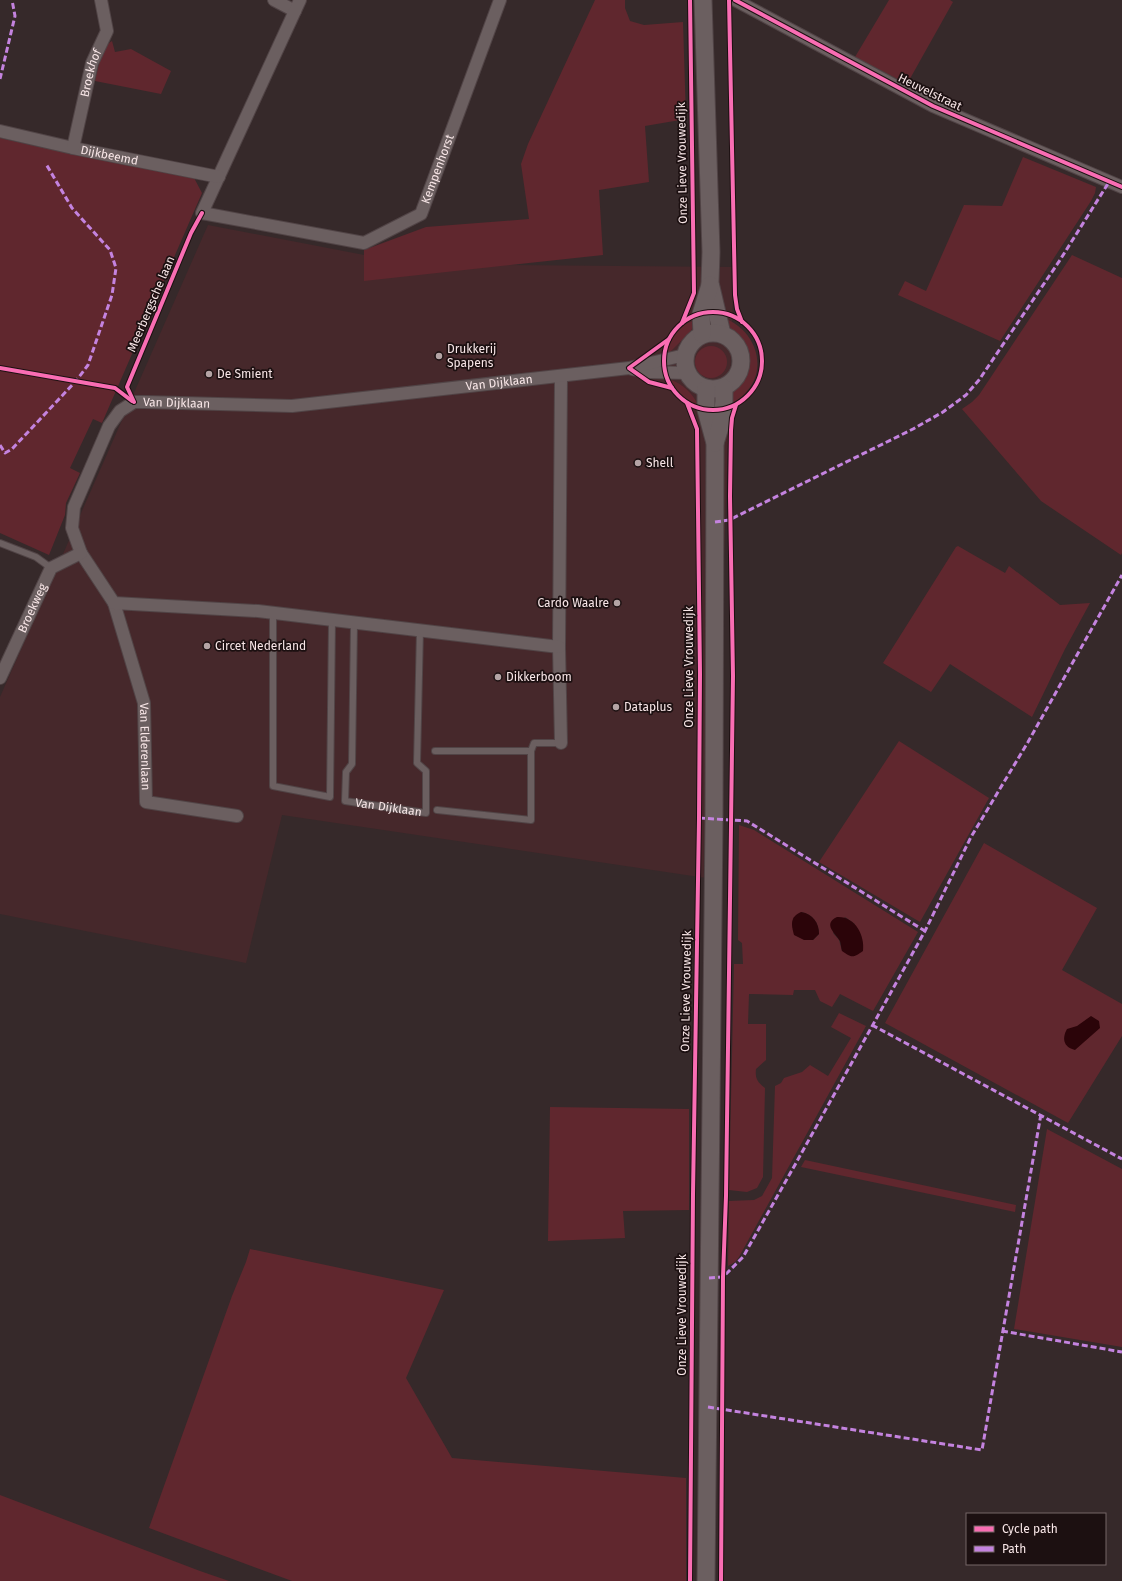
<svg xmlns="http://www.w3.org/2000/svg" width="1122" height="1581" font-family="'Fira Sans',sans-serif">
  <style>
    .built { fill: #46282b }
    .green { fill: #60272e; fill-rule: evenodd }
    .water { fill: #2b0409 }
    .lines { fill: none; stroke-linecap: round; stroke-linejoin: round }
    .service-casing { stroke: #514446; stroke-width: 8 }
    .minor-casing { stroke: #514446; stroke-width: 14 }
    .secondary-casing { stroke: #514446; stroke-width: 19 }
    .service { stroke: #6b5f60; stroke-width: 6 }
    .minor { stroke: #6b5f60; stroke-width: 12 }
    .secondary { stroke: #6b5f60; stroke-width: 17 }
    .quiet { stroke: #c483df; stroke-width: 3; stroke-dasharray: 6 3; stroke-linecap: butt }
    .cycleway-casing { stroke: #1c1011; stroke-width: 6 }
    .cycleway { stroke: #f96db3; stroke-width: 4 }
    .poi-dot { fill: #b4a4a5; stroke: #1c1011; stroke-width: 1.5 }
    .labels { text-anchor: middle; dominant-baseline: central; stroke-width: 3.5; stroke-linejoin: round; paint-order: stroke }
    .street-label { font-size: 12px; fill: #f8e6e7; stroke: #1c1011 }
    .poi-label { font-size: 12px; fill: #f8e6e7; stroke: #1c1011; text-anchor: start }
  </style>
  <rect width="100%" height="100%" fill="#36292a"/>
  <polygon class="built" points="208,225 411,264 734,267 713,879 282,815 246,963 0,914 0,697"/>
  <g class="green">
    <polygon points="595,0 625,0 625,8 630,21 644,25 683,22 686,119 645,126 649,182 599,190 603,255 364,281 364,250 426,227 529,219 521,164 528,144"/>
    <polygon points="889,0 950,0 953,2 907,84 855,57"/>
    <path d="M112 41 115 52 131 49 171 71 161 94 95 81C98 70 101 47 112 41Z"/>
    <polygon points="0,138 49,149 193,176 202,193 102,423 93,419 70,468 80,473 66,503 65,515 49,555 0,533"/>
    <polygon points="1023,157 1096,187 1095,193 1091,201 1000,341 898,295 905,281 926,291 964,205 1002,206"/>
    <polygon points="1072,255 1122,278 1122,553 1121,555 1041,501 962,409 972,402 979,395"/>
    <path d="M723 318C754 328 769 366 747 391 742 398 734 402 727 406 728 402 729 397 731 394 735 387 743 382 746 374 755 356 731 333 723 318Z"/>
    <path d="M696 320 691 331 668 354C666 339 682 323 696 320Z"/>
    <circle cx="711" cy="362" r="16"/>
    <path d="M670 380C681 382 696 396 698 407 684 401 676 394 669 381Z"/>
    <polygon points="958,546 1005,573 1009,566 1060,605 1090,603 1065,649 1032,717 950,664 931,692 883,663 956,547"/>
    <polygon points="899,741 989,798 920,922 819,862"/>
    <path d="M739 825 754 830 918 932 873 1011 840 994 832 1007 820 1001 815 990H794L793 995 749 994 748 1024H766V1060L756 1069C755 1078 757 1082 765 1088L763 1177 757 1188 747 1192 729 1190 734 964H743L742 943 738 940ZM801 912C813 914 819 923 819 934L813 940H804ZM845 917 855 924 842 951 839 940 833 933Z"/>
    <polygon points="984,843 1097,908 1062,970 1122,1004 1122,1036 1068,1123 885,1023"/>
    <polygon points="839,1013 866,1026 739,1257 735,1262 728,1266 729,1201 754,1200 762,1196 772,1178 775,1086 781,1083 784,1078 802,1072 810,1065 828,1076 851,1038 831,1027"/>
    <polygon points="550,1107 689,1109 689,1210 623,1211 625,1238 548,1241"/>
    <polygon points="1047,1129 1122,1169 1122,1347 1014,1329"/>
    <polygon points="805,1160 1016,1205 1015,1212 801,1167"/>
    <polygon points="250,1249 444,1290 406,1378 452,1458 686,1478 686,1581 292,1581 149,1528 232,1296 246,1262"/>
    <polygon points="0,1495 200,1571 229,1581 0,1581"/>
  </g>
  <g class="water">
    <path d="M801 912C813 914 819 923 819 934L813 940H804L794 935C791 924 790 917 801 912Z"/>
    <path d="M837 917C855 916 865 935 863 951 853 958 852 958 842 951 841 948 841 944 840 941 836 934 822 924 837 917Z"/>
    <path d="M1091 1016 1099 1021 1100 1028 1075 1050C1063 1047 1062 1038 1067 1029L1077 1026Z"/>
  </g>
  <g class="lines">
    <g class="service-casing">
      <g id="service">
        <polyline points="0,543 36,557 51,568"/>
        <polyline points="273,613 273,786 330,797 332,620"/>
        <path id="s1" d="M354 623 352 764 346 772 345 801 426 813V771L417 763 420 630"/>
        <polyline points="435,751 531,751"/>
        <polyline points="437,810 531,820 531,751 534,743 561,743"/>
      </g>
    </g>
    <g class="minor-casing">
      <g id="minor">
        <polyline points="274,0 295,11"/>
        <path id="s2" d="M300 0 202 213 364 243 421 214 500 0"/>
        <polyline points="735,0 933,106 1122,187"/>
        <path id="s3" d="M0 131 73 148 219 177"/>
        <path id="s4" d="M73 148 92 63 107 31 101 0"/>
        <polyline points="632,369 647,372 687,373"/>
        <polyline points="561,377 559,647 561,743"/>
        <path id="s5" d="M114 603 144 703 146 802 237 816"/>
        <path id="s6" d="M559 647 258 611 114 603 81 553 72 528 74 507 109 426 120 411 134 402H144L292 406 629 368 685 355"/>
        <path id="s7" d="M0 678 51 568 81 553"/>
      </g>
    </g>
    <g class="secondary-casing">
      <g id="secondary">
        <polyline points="703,0 711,252 710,283 722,334"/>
        <circle cx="713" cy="361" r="28"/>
        <polyline points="702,334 701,314 710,285"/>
        <polyline points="706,389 706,410 715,443 714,820 706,1581"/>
        <path d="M715 443C722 424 725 408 724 388"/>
      </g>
    </g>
    <use href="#service" class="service"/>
    <use href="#minor" class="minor"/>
    <use href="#secondary" class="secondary"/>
    <g class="quiet">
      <polyline points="0,79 15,16 12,0"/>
      <polyline points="0,445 5,453 12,449 76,381 88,365 112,295 116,268 110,250 72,208 46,164"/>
      <polyline points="715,522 729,520 913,429 943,412 966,395 979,380 1060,260 1109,182"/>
      <polyline points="699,818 747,821 925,931"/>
      <polyline points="872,1025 1122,1159"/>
      <polyline points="709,1278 723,1277 743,1257 796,1163 925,931 971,837 1028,742 1122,575"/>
      <polyline points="1002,1331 1122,1352"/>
      <polyline points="708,1407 982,1450 1041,1114"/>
    </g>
    <g class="cycleway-casing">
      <g id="cycleway">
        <polyline points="729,0 735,295 737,309 742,322"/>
        <polyline points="735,0 933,106 1122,187"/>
        <circle cx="713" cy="361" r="49"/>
        <polyline points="682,323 694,293 690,0"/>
        <polyline points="669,339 629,368 649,382 672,388"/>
        <polyline points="0,368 115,388 132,401"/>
        <polyline points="134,402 127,387 191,233 202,213"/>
        <polyline points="687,403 697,429 700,674 699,818 693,1194 690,1581"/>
        <polyline points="721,1581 723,1277 726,1196 733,676 730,496 731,430 732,418 736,405"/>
      </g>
    </g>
    <use href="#cycleway" class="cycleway"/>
  </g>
  <g class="poi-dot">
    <circle cx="439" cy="356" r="4"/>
    <circle cx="209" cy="374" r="4"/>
    <circle cx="638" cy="463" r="4"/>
    <circle cx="617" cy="603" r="4"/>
    <circle cx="207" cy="646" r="4"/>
    <circle cx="498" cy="677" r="4"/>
    <circle cx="616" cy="707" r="4"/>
  </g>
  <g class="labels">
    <g class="street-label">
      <text stroke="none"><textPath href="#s4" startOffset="77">Broekhof</textPath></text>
      <text transform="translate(930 92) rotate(26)">Heuvelstraat</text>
      <text stroke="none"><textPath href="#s3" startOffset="112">Dijkbeemd</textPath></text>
      <text transform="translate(682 163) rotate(-91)">Onze Lieve Vrouwedijk</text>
      <text stroke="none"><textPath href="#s2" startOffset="511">Kempenhorst</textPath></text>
      <text transform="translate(151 304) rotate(-67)">Meerbergsche laan</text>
      <text stroke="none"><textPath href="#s6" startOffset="1045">Van Dijklaan</textPath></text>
      <text stroke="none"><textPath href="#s6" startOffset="721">Van Dijklaan</textPath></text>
      <text stroke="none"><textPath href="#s7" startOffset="77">Broekweg</textPath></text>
      <text transform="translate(689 667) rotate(-90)">Onze Lieve Vrouwedijk</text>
      <text stroke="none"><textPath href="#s5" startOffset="148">Van Elderenlaan</textPath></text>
      <text stroke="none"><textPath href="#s1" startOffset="224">Van Dijklaan</textPath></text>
      <text transform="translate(686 991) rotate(-89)">Onze Lieve Vrouwedijk</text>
      <text transform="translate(682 1315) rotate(-90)">Onze Lieve Vrouwedijk</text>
    </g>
    <g class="poi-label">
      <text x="447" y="349">Drukkerij<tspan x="447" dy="14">Spapens</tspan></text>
      <text x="217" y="374">De Smient</text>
      <text x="646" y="463">Shell</text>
      <text x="609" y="603" text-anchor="end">Cardo Waalre</text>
      <text x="215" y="646">Circet Nederland</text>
      <text x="506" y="677">Dikkerboom</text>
      <text x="624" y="707">Dataplus</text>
    </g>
  </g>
  <rect x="966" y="1513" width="140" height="52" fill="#1c1011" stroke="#746667"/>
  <rect x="974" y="1526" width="20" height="6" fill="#f96db3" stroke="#746667"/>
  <text x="1002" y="1533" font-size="12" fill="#f8e6e7">Cycle path</text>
  <rect x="974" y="1546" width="20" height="6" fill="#c483df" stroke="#746667"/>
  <text x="1002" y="1553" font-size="12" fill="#f8e6e7">Path</text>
</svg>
